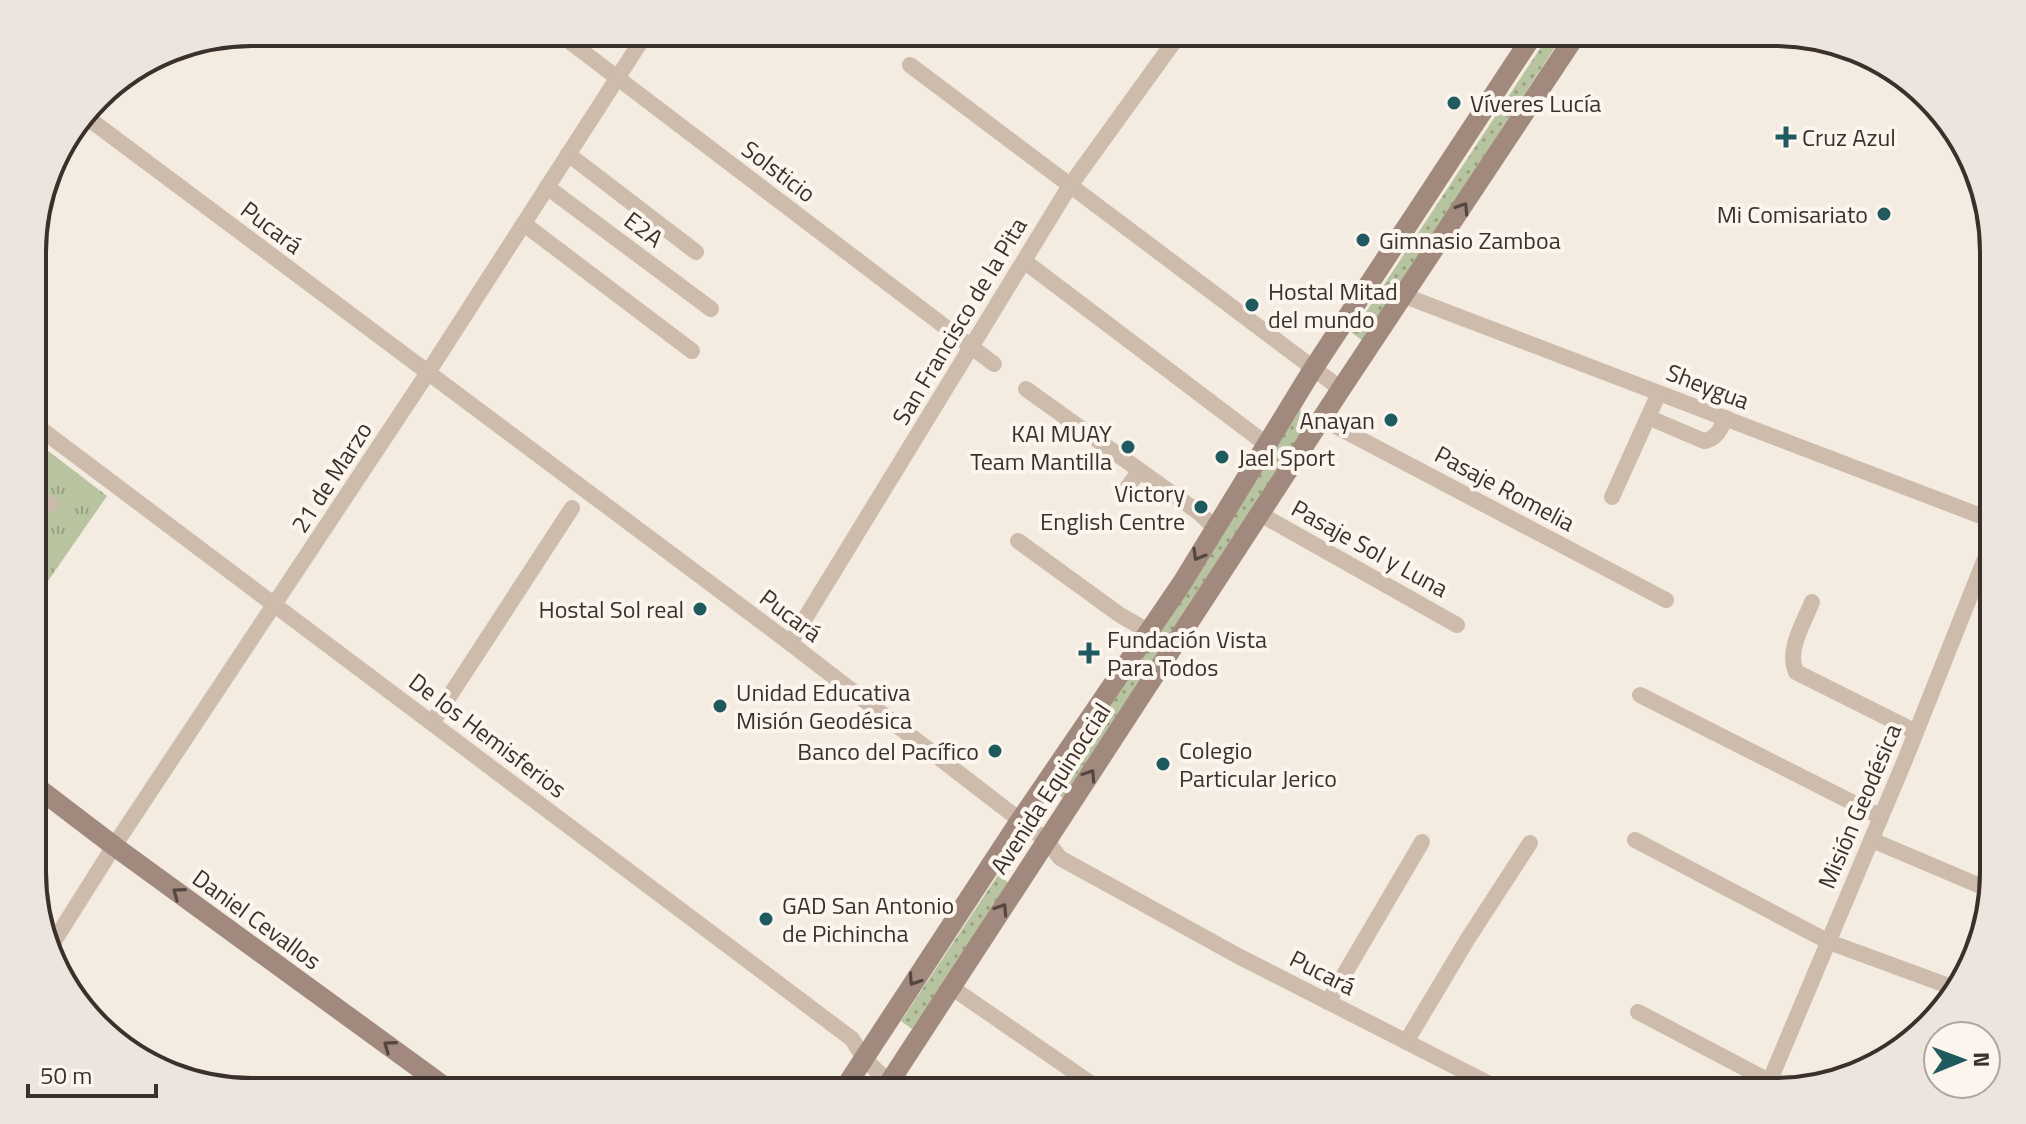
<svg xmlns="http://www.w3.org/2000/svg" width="2026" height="1124" font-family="'Titillium Web',sans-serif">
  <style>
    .grass { fill: url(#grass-dots) }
    .park { fill: url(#park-tufts) }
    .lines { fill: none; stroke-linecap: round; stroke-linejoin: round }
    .street { stroke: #cdbbac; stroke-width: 16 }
    .secondary { stroke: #a18a7d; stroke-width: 20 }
    .oneway { stroke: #544640 }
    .poi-dot { fill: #1f5a5e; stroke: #fbf5ee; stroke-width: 3 }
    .labels { text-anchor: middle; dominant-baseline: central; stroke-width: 8; stroke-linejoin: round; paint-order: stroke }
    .poi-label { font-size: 24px; fill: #3b302b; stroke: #fbf5ee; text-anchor: start }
    .street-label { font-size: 24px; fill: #3b302b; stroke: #fbf5ee }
    .rim { fill: none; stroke: #3b302b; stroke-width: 4 }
  </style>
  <defs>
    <pattern id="grass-dots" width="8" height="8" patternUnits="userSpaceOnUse" patternTransform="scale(2)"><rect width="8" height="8" fill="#b8c4a0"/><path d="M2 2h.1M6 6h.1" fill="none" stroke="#97a083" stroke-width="1.8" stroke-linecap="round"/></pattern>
    <pattern id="park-tufts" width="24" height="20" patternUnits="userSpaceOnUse" patternTransform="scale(2)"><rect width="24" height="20" fill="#b8c4a0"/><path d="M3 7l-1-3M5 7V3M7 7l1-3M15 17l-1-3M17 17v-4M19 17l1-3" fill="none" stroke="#97a083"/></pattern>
  </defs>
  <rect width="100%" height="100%" fill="#f4ebe1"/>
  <g class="grass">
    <polygon points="1551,32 1565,32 1363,341 1352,333"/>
    <polygon points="1300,410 1311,418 1063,798 1051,791"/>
    <polygon points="998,875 1009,883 912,1029 901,1021"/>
  </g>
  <polygon class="park" points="34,440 107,496 34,601"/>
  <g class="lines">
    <g class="street">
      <polyline points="557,32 994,364"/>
      <polyline points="910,65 1341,389"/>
      <polyline points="85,116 790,643 1047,841 1060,858 1240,957 1505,1092"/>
      <polyline points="568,154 696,252"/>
      <polyline points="547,187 711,309"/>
      <polyline points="524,224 692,351"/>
      <polyline points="1024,261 1266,444"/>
      <polyline points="1405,296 1994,521"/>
      <polyline points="1026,389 1198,512 1214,527"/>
      <polyline points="1322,419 1666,600"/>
      <path d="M1657 421 1704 441C1717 439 1720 429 1726 418"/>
      <path d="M34 424 852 1039C865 1062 882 1079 906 1092"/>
      <polyline points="1125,491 1139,471"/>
      <polyline points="34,492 50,504"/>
      <polyline points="1612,497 1659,393"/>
      <polyline points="1260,514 1457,625"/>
      <polyline points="1018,541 1120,615 1148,631"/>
      <path d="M1812 602C1804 623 1786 650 1796 672L1916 732"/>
      <polyline points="790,643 1069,187 1181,32"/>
      <polyline points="1640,695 1881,817"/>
      <polyline points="432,723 572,508"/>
      <polyline points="1635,840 1829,942 1957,989"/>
      <polyline points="1872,840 1992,891"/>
      <polyline points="51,946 114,846 427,374 647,32"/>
      <polyline points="951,987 1096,1087"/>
      <polyline points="1328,1002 1422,842"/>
      <polyline points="1638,1012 1769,1081"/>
      <polyline points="1406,1042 1467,940 1530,843"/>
      <polyline points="1765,1092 1905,760 1994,536"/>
    </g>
    <g class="secondary">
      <polyline points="34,785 114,846 452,1092"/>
      <polyline points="842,1092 1019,822 1182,583 1313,369 1535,32"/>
      <polyline points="883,1092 1341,389 1578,32"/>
    </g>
  </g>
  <defs><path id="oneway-chevron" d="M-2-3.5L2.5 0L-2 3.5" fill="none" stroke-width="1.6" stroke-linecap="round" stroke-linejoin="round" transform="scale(2)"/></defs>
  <g class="oneway">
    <use href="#oneway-chevron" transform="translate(1463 208) rotate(-57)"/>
    <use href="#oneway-chevron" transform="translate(1198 555) rotate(120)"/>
    <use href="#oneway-chevron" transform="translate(1090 775) rotate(-57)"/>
    <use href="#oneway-chevron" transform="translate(178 893) rotate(-144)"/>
    <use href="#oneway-chevron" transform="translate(1002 909) rotate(-57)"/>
    <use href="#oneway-chevron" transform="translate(914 980) rotate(124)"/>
    <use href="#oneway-chevron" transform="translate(389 1046) rotate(-144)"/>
  </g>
  <g class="poi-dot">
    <circle cx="1454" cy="103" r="8"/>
    <path d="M1782 125h8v8h8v8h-8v8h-8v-8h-8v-8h8z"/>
    <circle cx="1884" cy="214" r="8"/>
    <circle cx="1363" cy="240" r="8"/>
    <circle cx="1252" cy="305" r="8"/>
    <circle cx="1391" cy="420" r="8"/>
    <circle cx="1128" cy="447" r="8"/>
    <circle cx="1222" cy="457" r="8"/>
    <circle cx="1201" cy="507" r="8"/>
    <circle cx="700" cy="609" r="8"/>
    <path d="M1085 641h8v8h8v8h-8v8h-8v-8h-8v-8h8z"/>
    <circle cx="720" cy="706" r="8"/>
    <circle cx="995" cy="751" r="8"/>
    <circle cx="1163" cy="764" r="8"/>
    <circle cx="766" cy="919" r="8"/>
  </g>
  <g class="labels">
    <g class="poi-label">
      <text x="1470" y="103">Víveres Lucía</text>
      <text x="1802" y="137">Cruz Azul</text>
      <text x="1868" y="214" text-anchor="end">Mi Comisariato</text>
      <text x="1379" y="240">Gimnasio Zamboa</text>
      <text x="1268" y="291">Hostal Mitad<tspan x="1268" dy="28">del mundo</tspan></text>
      <text x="1375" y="420" text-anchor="end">Anayan</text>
      <text x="1112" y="433" text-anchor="end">KAI MUAY<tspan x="1112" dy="28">Team Mantilla</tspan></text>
      <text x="1238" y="457">Jael Sport</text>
      <text x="1185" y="493" text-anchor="end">Victory<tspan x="1185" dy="28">English Centre</tspan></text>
      <text x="684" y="609" text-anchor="end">Hostal Sol real</text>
      <text x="1107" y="639">Fundación Vista<tspan x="1107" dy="28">Para Todos</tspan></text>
      <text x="736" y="692">Unidad Educativa<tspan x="736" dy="28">Misión Geodésica</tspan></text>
      <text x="1179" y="750">Colegio<tspan x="1179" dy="28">Particular Jerico</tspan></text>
      <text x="979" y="751" text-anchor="end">Banco del Pacífico</text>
      <text x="782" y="905">GAD San Antonio<tspan x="782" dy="28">de Pichincha</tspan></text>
    </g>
    <g class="street-label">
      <text transform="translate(779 171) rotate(37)">Solsticio</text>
      <text transform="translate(272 227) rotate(37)">Pucará</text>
      <text transform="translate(644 229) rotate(37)">E2A</text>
      <text transform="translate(959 321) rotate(-59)">San Francisco de la Pita</text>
      <text transform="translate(1708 386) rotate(21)">Sheygua</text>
      <text transform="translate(331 477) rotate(-57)">21 de Marzo</text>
      <text transform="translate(1505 488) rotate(28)">Pasaje Romelia</text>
      <text transform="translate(1370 548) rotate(29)">Pasaje Sol y Luna</text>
      <text transform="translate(791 615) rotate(37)">Pucará</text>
      <text transform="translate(488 735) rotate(37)">De los Hemisferios</text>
      <text transform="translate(1050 788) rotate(-57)">Avenida Equinoccial</text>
      <text transform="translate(1859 806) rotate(-67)">Misión Geodésica</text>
      <text transform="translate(257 919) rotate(36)">Daniel Cevallos</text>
      <text transform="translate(1323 972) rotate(27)">Pucará</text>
    </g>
  </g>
  <path d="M0 0H2026V1124H0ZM252 46H1774A206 206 0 0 1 1980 252V872A206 206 0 0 1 1774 1078H252A206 206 0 0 1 46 872V252A206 206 0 0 1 252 46Z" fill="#ece5de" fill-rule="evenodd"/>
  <path class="rim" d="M252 46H1774A206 206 0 0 1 1980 252V872A206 206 0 0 1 1774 1078H252A206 206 0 0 1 46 872V252A206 206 0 0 1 252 46Z"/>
  <g transform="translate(1962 1060) rotate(89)"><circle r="38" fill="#fbf5ee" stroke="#aea6a0" stroke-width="2"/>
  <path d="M0-6L14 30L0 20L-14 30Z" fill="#1f5a5e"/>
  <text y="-12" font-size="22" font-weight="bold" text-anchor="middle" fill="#3b302b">N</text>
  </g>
  <path d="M28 1084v12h128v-12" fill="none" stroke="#3b302b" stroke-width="4"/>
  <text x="40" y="1084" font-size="24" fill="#3b302b" stroke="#fbf5ee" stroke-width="6" paint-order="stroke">50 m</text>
</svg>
